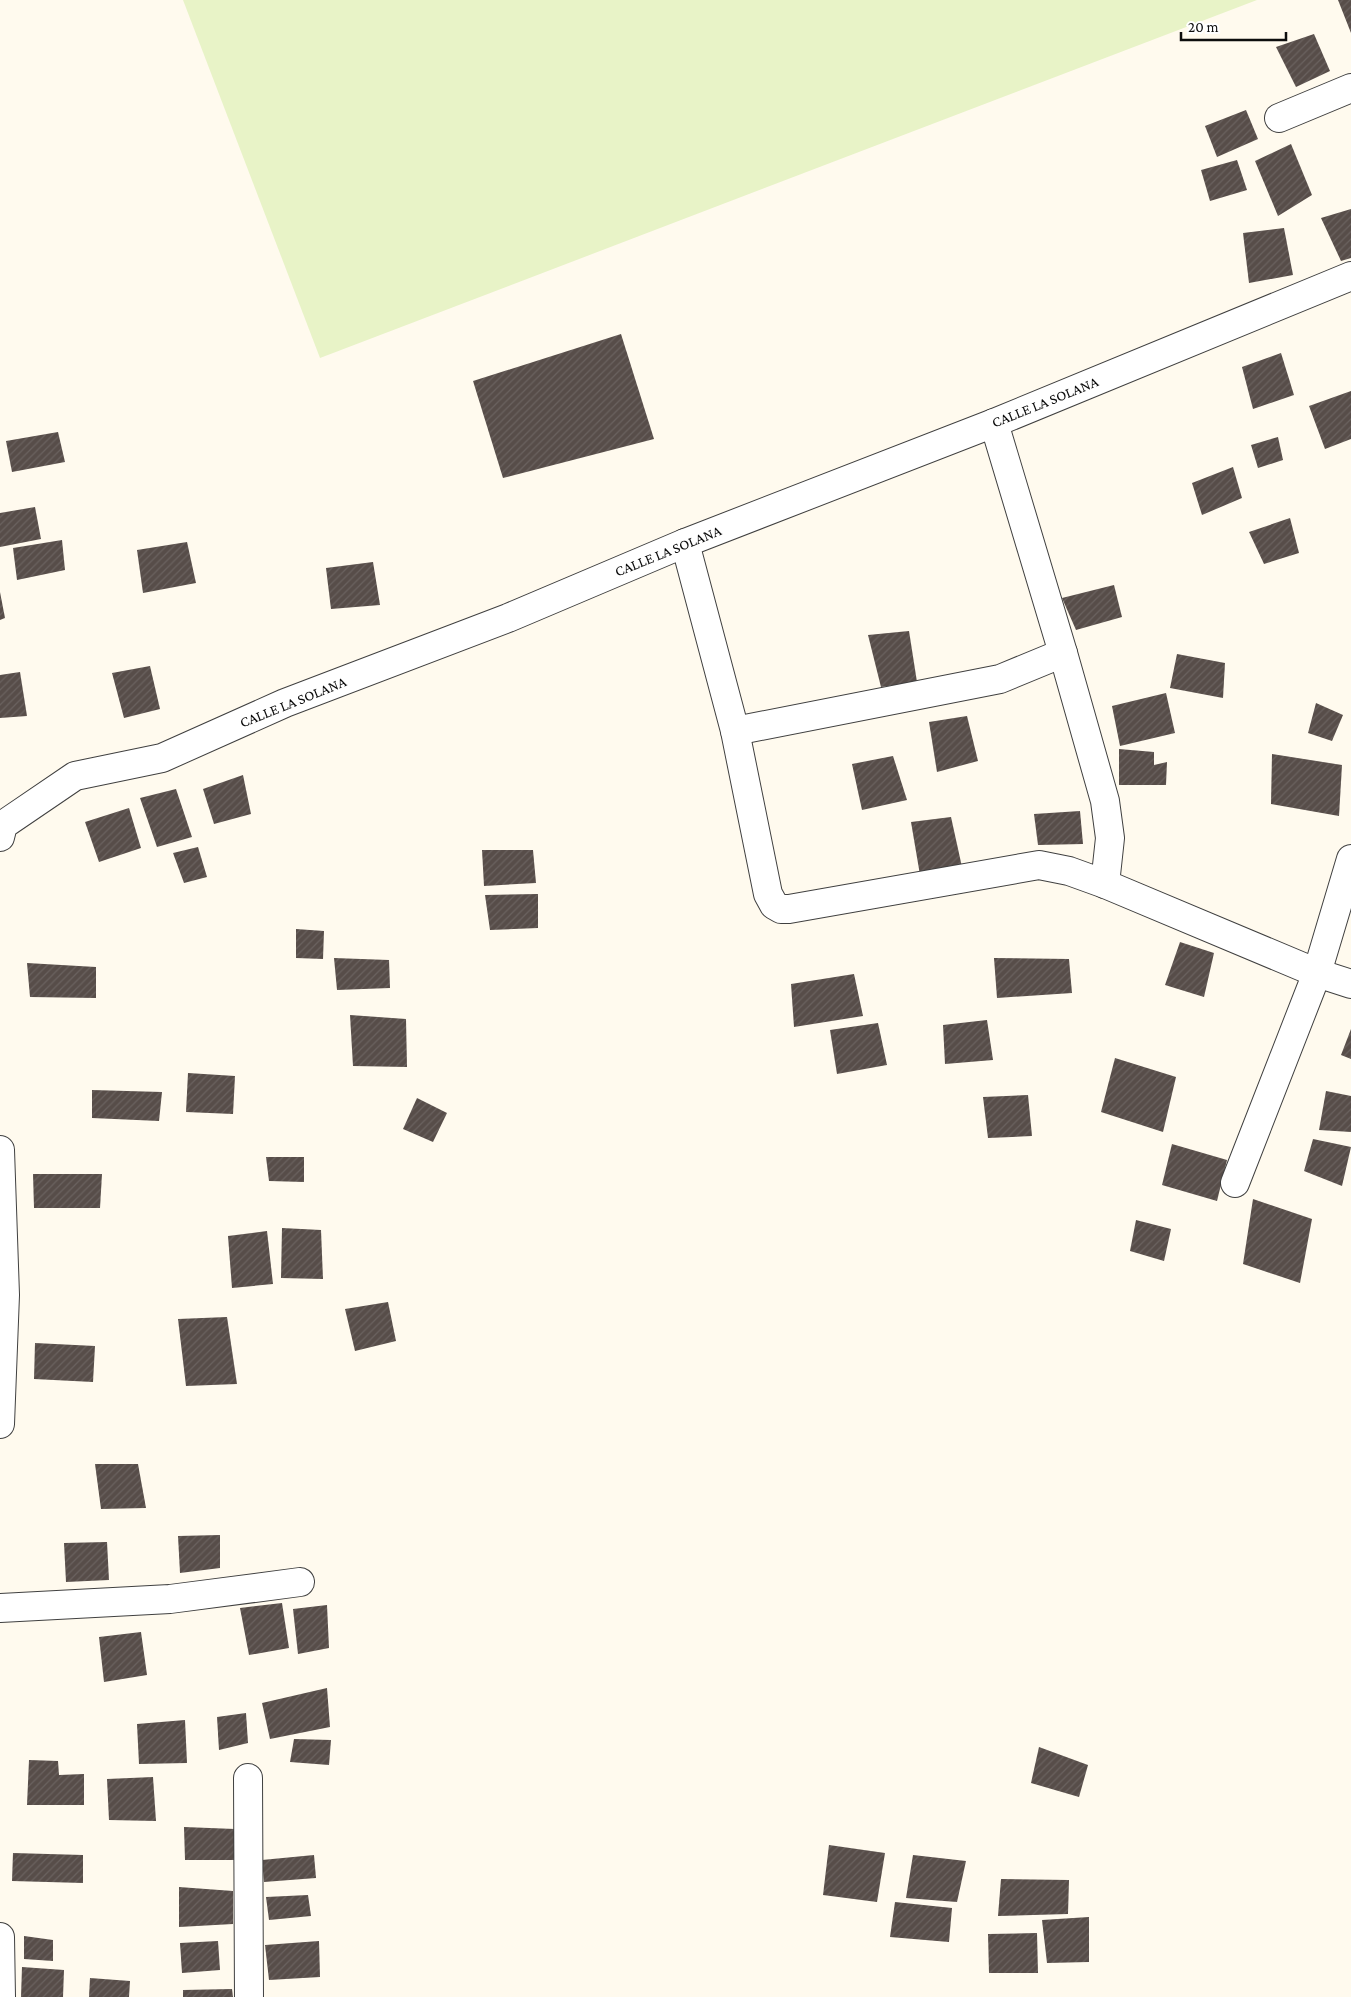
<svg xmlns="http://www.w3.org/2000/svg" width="1351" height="1997" font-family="'Crimson Pro',serif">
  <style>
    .pitch { fill: #e8f3c7 }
    .building { fill: url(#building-hatch) }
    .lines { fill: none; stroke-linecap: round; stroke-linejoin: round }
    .street-casing { stroke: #404040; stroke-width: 30 }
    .street { stroke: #fff; stroke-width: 28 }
    .labels { text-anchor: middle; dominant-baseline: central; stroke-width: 5; stroke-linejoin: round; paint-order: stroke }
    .street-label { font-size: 15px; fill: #0d0d0d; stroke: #fff }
  </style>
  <defs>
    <pattern id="building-hatch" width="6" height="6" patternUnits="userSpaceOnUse" patternTransform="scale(1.25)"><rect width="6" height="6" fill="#574d49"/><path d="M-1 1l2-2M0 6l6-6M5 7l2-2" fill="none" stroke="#6a625f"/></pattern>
  </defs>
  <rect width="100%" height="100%" fill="#fffaee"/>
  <polygon class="pitch" points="183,0 1257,0 320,358"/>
  <g class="building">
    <polygon points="1338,0 1351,0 1351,33"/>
    <polygon points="1314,34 1330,71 1296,87 1276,47"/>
    <polygon points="1246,110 1258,139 1217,157 1205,126"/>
    <polygon points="1291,144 1312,195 1278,216 1255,161"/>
    <polygon points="1237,160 1247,190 1210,201 1201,170"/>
    <polygon points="1351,209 1351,258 1341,261 1321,218"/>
    <polygon points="1284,228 1293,275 1249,283 1243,233"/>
    <polygon points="621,334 654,439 503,478 473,381"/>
    <polygon points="1281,353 1294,395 1253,409 1242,367"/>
    <polygon points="1351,391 1351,439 1325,449 1309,406"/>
    <polygon points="58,432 65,462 12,472 6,441"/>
    <polygon points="1278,437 1283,460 1258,468 1251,445"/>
    <polygon points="1233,467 1242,498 1202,515 1192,483"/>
    <polygon points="35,507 41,539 0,547 0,513"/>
    <polygon points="1290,518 1299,553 1264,564 1249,532"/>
    <polygon points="62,540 65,570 17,580 13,548"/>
    <polygon points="187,542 196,583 143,593 137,550"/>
    <polygon points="373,562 380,605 331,609 326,568"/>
    <polygon points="1114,585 1122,617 1076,630 1062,598"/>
    <polygon points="0,592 5,618 0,620"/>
    <polygon points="909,631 917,682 881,687 868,635"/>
    <polygon points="1177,654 1225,663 1223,698 1170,688"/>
    <polygon points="150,666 160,709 124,718 112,673"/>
    <polygon points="20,672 27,716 0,718 0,675"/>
    <polygon points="1166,693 1175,733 1120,746 1112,706"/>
    <polygon points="1316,703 1343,715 1332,741 1308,733"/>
    <polygon points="967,716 978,761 937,772 929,722"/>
    <polygon points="1119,749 1154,752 1154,765 1167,762 1166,785 1119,785"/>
    <polygon points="1272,754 1342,765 1339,816 1271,804"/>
    <polygon points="893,756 907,800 862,810 852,764"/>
    <polygon points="243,775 251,814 214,824 203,789"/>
    <polygon points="176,789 192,837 157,847 140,798"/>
    <polygon points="129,808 141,848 99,862 85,822"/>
    <polygon points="1080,811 1083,844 1038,845 1034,814"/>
    <polygon points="951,817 962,867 920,875 911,822"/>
    <polygon points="198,847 207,877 184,883 173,853"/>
    <polygon points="482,850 533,850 536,883 484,886"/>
    <polygon points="538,894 538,928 490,930 485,895"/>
    <polygon points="296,929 324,931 323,959 296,958"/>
    <polygon points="1180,942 1214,953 1204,997 1165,985"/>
    <polygon points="334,958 389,960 390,988 337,990"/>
    <polygon points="994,958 1069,959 1072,993 997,998"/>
    <polygon points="27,963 96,967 96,998 30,997"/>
    <polygon points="854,974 863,1016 794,1027 791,984"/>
    <polygon points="350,1015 406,1019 407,1067 353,1066"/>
    <polygon points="987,1020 993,1060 945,1064 943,1025"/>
    <polygon points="878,1023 887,1065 837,1074 830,1030"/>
    <polygon points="1351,1029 1351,1059 1341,1055"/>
    <polygon points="1115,1058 1176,1077 1163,1132 1101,1112"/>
    <polygon points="188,1073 235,1076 233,1114 186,1112"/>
    <polygon points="92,1090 162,1092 159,1121 92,1118"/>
    <polygon points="1326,1091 1351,1096 1351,1132 1319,1130"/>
    <polygon points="1028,1095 1032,1136 988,1138 983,1097"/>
    <polygon points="417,1098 447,1113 433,1142 403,1129"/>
    <polygon points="1313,1139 1351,1147 1342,1186 1304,1171"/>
    <polygon points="1172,1144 1227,1160 1217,1201 1162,1185"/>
    <polygon points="266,1157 304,1157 304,1182 269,1181"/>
    <polygon points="33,1174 102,1174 100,1208 34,1208"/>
    <polygon points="1253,1199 1312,1219 1300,1283 1243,1264"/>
    <polygon points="1136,1220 1171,1229 1164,1261 1130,1251"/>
    <polygon points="282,1228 321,1230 323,1279 281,1278"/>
    <polygon points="267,1231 273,1284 232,1288 228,1236"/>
    <polygon points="388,1302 396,1341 355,1351 345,1309"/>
    <polygon points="227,1317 237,1384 186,1386 178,1319"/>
    <polygon points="35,1343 95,1346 93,1382 34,1379"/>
    <polygon points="95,1464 138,1464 146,1508 101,1509"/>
    <polygon points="220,1535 220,1568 180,1573 178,1536"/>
    <polygon points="107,1542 109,1580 66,1582 64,1543"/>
    <polygon points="282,1603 289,1648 249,1655 240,1608"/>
    <polygon points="327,1605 329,1648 298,1654 293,1609"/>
    <polygon points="141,1632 147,1675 104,1682 99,1637"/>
    <polygon points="327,1688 330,1727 270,1739 262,1703"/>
    <polygon points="246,1713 248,1743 219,1750 217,1717"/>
    <polygon points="185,1720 187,1763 139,1764 137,1724"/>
    <polygon points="294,1739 331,1740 329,1765 290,1762"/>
    <polygon points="1039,1747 1088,1765 1079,1797 1031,1783"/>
    <polygon points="29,1760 58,1761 59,1775 84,1774 84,1805 27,1805"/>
    <polygon points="153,1777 156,1821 109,1820 107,1779"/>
    <polygon points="184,1827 235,1829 234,1860 185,1860"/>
    <polygon points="829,1845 885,1853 877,1902 823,1895"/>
    <polygon points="13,1853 83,1855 83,1883 12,1881"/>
    <polygon points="314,1855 316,1878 264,1882 262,1860"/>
    <polygon points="913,1855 966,1861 957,1902 906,1898"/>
    <polygon points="1001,1879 1069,1880 1068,1914 998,1916"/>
    <polygon points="179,1887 233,1891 233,1924 179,1927"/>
    <polygon points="308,1895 311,1916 269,1920 266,1897"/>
    <polygon points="895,1902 952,1908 949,1942 890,1937"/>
    <polygon points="1089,1917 1089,1962 1047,1963 1042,1920"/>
    <polygon points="1037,1933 1038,1973 989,1973 988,1934"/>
    <polygon points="24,1936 53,1940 53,1961 24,1959"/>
    <polygon points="218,1941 220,1970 182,1973 180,1943"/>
    <polygon points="319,1941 320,1977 269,1980 265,1945"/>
    <polygon points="22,1967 64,1970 63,1997 21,1997"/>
    <polygon points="90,1978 130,1981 129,1997 89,1997"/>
    <polygon points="232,1989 233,1997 183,1997 183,1990"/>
  </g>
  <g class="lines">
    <g class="street-casing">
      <g id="street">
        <polyline points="1279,118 1351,88"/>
        <polyline points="994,423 1063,653 1105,801 1110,838 1105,884"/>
        <polyline points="685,543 735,731 768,894 774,905 781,909 789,909 1039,865 1069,871 1105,884 1317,973 1351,984"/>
        <polyline points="735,731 1000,679 1063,653"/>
        <polyline points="0,837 3,825 75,776 162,758 285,703 508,618 685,543 994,423 1351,276"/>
        <polyline points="0,1150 5,1295 0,1424"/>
        <polyline points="1235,1183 1317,973 1351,859"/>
        <polyline points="0,1608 170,1599 300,1582"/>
        <polyline points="248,1778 249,1997"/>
        <polyline points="0,1937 1,1997"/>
      </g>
    </g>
    <use href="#street" class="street"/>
  </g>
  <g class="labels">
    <g class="street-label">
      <text transform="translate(1045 402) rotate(-22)">CALLE LA SOLANA</text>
      <text transform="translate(668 551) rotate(-22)">CALLE LA SOLANA</text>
      <text transform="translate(293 702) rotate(-22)">CALLE LA SOLANA</text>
    </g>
  </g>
  <path d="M1181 32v8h105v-8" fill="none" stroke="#0d0d0d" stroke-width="2.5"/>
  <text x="1188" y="32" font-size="15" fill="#0d0d0d" stroke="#ffffff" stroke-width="4" paint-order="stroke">20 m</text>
</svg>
